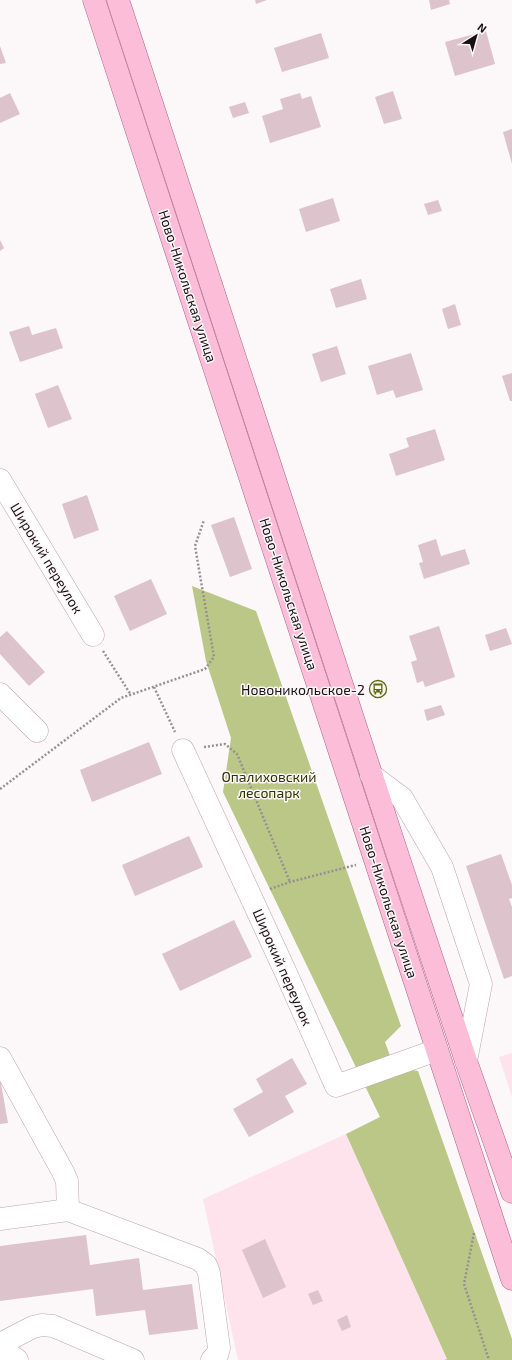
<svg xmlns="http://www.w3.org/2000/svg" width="512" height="1360" font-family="'Exo 2',sans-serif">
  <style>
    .built { fill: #fee3ed }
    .forest { fill: #bbc787 }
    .building { fill: #dcc3cc }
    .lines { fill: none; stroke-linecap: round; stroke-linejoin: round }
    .minor-casing { stroke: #bda5ae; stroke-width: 23 }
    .major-casing { stroke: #aa6482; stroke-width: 23 }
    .path { stroke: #969092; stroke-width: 2.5; stroke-dasharray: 2 2; stroke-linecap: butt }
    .minor { stroke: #fff; stroke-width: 22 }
    .major { stroke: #fbbdd7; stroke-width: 22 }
    .labels { text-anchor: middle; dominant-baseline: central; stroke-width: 3; stroke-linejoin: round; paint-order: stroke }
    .street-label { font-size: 14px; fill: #180f13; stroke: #fcf7f8 }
    .poi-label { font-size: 14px; fill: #180f13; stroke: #fcf7f8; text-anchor: end }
    .park-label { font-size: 14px; fill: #2d3300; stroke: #fcf7f8 }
  </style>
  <rect width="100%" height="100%" fill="#fcf7f8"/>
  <g class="built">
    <polygon points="512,1053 512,1097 499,1057"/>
    <polygon points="346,1134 447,1359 444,1360 238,1360 203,1199"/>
  </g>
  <polygon class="forest" points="192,586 256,611 401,1026 385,1042 394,1067 418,1071 512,1339 512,1360 444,1360 447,1359 346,1134 380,1117 223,792 231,738 206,661"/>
  <g class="building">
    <polygon points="255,0 267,0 256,4"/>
    <polygon points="429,0 449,0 450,4 431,10"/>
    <polygon points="486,31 495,64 455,76 445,42"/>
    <polygon points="321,33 329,58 282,72 274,48"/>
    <polygon points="0,46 6,63 0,64"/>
    <polygon points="393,91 402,119 384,124 375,97"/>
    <polygon points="10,93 20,114 0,123 0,98"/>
    <polygon points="300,93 302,99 311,96 321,127 270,143 262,116 283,109 280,99"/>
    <polygon points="245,102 249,113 233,118 229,107"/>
    <polygon points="512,129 512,164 503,132"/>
    <polygon points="333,198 340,221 306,232 299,209"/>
    <polygon points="438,200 442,211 428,215 424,204"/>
    <polygon points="0,240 4,248 0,251"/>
    <polygon points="361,279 367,299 336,308 330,289"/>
    <polygon points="455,304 461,325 448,329 442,309"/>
    <polygon points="29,326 32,335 56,328 63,348 20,362 9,332"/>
    <polygon points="337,346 346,374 321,382 312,354"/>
    <polygon points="411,353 423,390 396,398 393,390 377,395 368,366"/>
    <polygon points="512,373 512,401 510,401 502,376"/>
    <polygon points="58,385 72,419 48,428 35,394"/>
    <polygon points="435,429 445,460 396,476 389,454 409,447 406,438"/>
    <polygon points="87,495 99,530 74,539 62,504"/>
    <polygon points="234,517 252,569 230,577 211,525"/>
    <polygon points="436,539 441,556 465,549 470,564 424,579 419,563 423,562 418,545"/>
    <polygon points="151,579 167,614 130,631 114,596"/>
    <polygon points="439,626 455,677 425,687 423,681 417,683 411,662 417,660 409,636"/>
    <polygon points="506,628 512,644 490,651 485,635"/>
    <polygon points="7,631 45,672 29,686 0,654 0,637"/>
    <polygon points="441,705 445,715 427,721 424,710"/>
    <polygon points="149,742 162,774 92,802 80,770"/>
    <polygon points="189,836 203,867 135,896 122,865"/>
    <polygon points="501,854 512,885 512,898 509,899 512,907 512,976 504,979 466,866"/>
    <polygon points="234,920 252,957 180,991 162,954"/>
    <polygon points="292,1058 307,1084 285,1096 294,1112 249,1137 233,1109 263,1092 256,1079"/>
    <polygon points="0,1078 8,1123 0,1124"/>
    <polygon points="86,1235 90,1265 139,1258 143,1290 192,1284 198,1329 149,1335 145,1310 96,1316 93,1289 0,1301 0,1246"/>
    <polygon points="265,1239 286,1287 263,1298 242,1250"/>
    <polygon points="318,1290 323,1301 313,1305 308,1294"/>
    <polygon points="347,1315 351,1327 342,1331 337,1320"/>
  </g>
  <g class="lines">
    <g class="minor-casing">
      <g id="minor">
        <polyline points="0,480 93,635"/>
        <polyline points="0,694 37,731"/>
        <polyline points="183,750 286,973 336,1086 437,1050"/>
        <polyline points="371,775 402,798 442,867 481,984 466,1061"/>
        <polyline points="0,1058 63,1172 67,1181 68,1210"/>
        <polyline points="0,1219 68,1210 198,1259 206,1265 209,1273 219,1348 217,1355 212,1360"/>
        <polyline points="0,1344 33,1327 42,1325 53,1326 133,1360"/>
        <polyline points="0,1348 17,1360"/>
      </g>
    </g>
    <g class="major-casing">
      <g id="major">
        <polyline points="94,0 512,1279"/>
        <polyline points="118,0 398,856 466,1061 512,1192"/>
      </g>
    </g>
    <g class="path">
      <polyline points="103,651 131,695"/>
      <polyline points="154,687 175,732"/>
      <polyline points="204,747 225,744 237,754 290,882"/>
      <polyline points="0,789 121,698 205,669 214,657 195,546 204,520"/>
      <polyline points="270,889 290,882 356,865"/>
      <polyline points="474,1233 464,1284 489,1360"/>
    </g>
    <use href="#minor" class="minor"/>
    <use href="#major" class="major"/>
  </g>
  <defs>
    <g id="bus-ring" transform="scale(0.9)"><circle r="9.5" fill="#fcf7f8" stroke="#5f6b12" stroke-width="1.5"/><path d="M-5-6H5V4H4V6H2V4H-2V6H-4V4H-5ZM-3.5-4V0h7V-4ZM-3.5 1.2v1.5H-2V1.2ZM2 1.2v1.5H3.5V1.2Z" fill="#5f6b12"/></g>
  </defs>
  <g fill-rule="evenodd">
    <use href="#bus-ring" x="378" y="689"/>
  </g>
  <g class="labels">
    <g class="street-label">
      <text transform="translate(188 286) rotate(72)">Ново-Никольская улица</text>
      <text transform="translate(47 558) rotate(59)">Широкий переулок</text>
      <text transform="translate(289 594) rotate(72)">Ново-Никольская улица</text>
      <text transform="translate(389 902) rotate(72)">Ново-Никольская улица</text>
      <text transform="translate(283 967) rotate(66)">Широкий переулок</text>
    </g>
    <g class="poi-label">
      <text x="365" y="689">Новоникольское-2</text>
    </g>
    <g class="park-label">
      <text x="269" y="776">Опалиховский<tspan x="269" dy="16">лесопарк</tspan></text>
    </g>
  </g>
  <g transform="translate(476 36) rotate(37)" stroke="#fcf7f8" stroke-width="3" paint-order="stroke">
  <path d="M0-3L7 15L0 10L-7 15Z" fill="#180f13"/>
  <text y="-6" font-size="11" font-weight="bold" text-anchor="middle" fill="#180f13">N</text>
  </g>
</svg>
